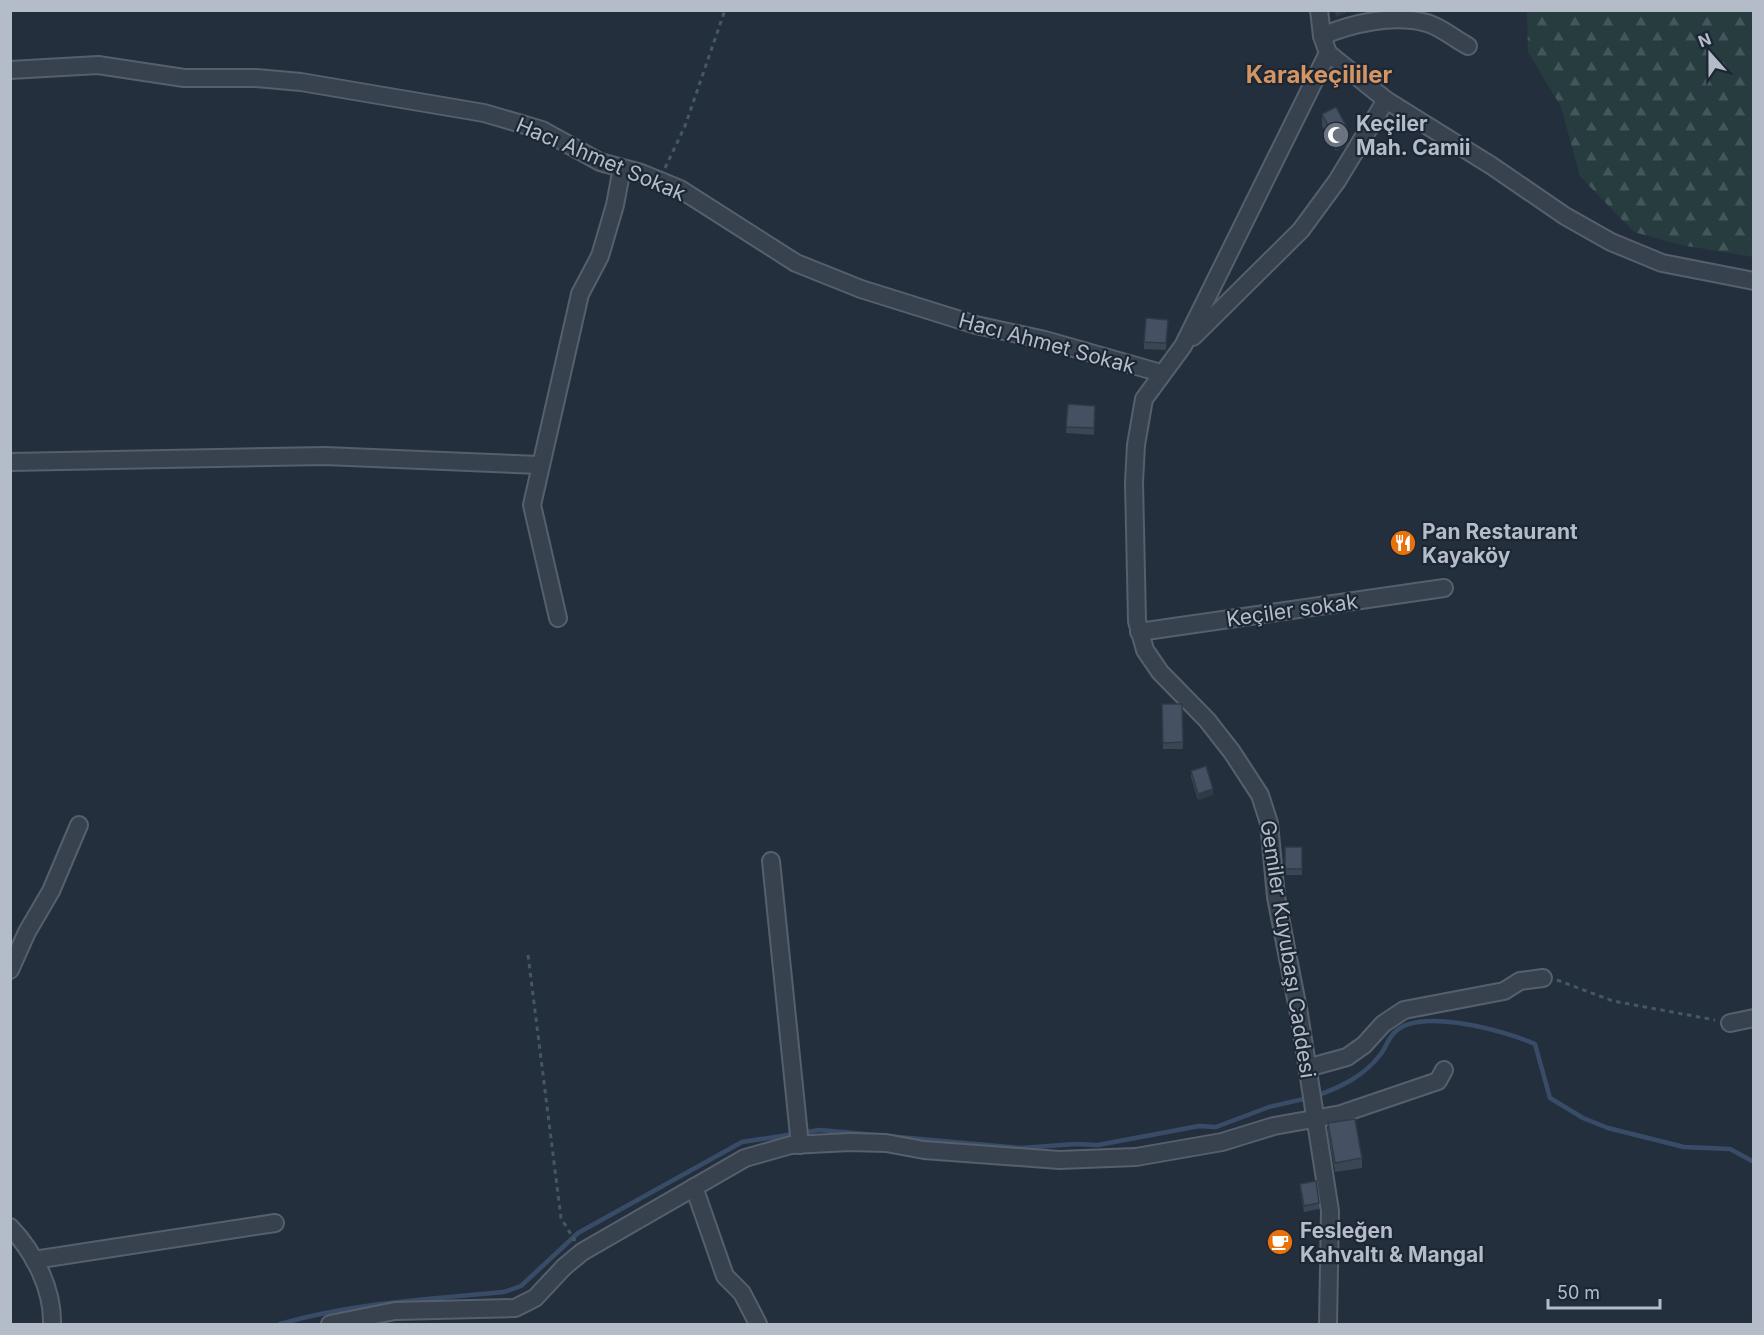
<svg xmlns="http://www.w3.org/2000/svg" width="1764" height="1335" font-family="Inter,sans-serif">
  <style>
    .forest { fill: url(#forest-firs) }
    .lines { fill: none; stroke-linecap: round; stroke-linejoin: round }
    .stream { stroke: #394c67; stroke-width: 4.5 }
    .minor-casing { stroke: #565f6c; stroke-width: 20 }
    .path { stroke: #44595c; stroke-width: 3; stroke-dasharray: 4.5 4.5; stroke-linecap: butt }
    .minor { stroke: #38414e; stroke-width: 16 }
    .wall { fill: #3b4654 }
    .shaded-wall { fill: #303945 }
    .building { fill: #455162; stroke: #303945; stroke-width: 1.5 }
    .labels { text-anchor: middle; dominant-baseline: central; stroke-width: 4.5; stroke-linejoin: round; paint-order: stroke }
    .poi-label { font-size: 21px; font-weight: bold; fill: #b4bcc9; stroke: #1d2633; text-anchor: start }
    .street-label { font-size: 21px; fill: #b4bcc9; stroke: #1d2633 }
    .quarter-label { font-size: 24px; font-weight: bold; fill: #d59563; stroke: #1d2633 }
  </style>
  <defs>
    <pattern id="forest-firs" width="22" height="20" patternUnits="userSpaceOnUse" patternTransform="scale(1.5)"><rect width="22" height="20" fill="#263c3f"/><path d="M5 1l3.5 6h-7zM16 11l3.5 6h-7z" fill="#435659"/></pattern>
  </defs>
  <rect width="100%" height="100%" fill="#242f3e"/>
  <polygon class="forest" points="1527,11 1753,11 1753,257 1681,245 1634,232 1597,194 1580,176 1561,107 1528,52"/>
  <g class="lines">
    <g class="stream">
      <path d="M1316 1096C1341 1087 1364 1076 1380 1055 1386 1048 1388 1038 1395 1032 1420 1007 1506 1031 1535 1044L1550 1098 1583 1118 1608 1128 1684 1147 1730 1149 1754 1162"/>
      <path d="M280 1324C353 1303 428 1299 504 1292L521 1286 578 1233 742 1142 820 1130 1022 1148 1075 1144 1098 1145 1199 1126 1216 1127 1269 1107 1308 1098"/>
    </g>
    <g class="minor-casing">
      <g id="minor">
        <polyline points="1319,10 1322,36 1328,53 1183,346 1144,399 1136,445 1134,482 1137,621 1145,650 1160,672 1207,720 1232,752 1260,795 1269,823 1276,897 1299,1014 1330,1211 1328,1324"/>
        <path d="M1322 36C1353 23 1393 14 1427 23 1441 27 1455 39 1468 46"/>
        <polyline points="1328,53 1386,100 1492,166 1565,216 1611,242 1662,263 1754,281"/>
        <polyline points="10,70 98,65 184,78 256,78 301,82 484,113 542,130 600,162 641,173 680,189 796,263 861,289 976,325 1045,340 1161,373"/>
        <polyline points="1193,337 1301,230 1337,181 1386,100"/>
        <polyline points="10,462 325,456 539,465"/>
        <polyline points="558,618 532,505 580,294 600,256 615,205 622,168"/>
        <polyline points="1139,632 1444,588"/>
        <polyline points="771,861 800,1145"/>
        <polyline points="10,970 27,932 51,891 79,825"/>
        <polyline points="1730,1023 1754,1018"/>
        <polyline points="1307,1068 1347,1057 1364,1045 1383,1024 1404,1010 1504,991 1520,981 1543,978"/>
        <polyline points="694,1187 725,1276 742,1293 758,1324"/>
        <path d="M10 1227C34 1252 53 1289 52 1324"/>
        <polyline points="34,1260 275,1223"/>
        <polyline points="330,1324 395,1311 515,1308 535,1298 564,1267 582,1252 745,1158 791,1145 850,1142 886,1143 924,1150 1059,1160 1136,1157 1222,1142 1274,1126 1341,1114 1438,1081 1444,1070"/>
      </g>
    </g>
    <g class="path">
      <polyline points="665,168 685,126 725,10"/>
      <polyline points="528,955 561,1218 575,1241"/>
      <polyline points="1557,980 1613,1001 1715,1020"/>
    </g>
    <use href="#minor" class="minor"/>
  </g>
  <g class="wall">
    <polygon points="1322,114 1348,142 1346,146 1336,151 1322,126"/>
    <polygon points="1168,320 1166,350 1144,349 1144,342"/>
    <polygon points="1068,404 1095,406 1094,435 1066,433"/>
    <polygon points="1162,704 1182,704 1183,749 1163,749"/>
    <polygon points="1191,771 1213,795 1198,800 1191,777"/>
    <polygon points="1285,847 1302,869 1302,875 1285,875"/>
    <polygon points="1328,1123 1362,1158 1362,1168 1335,1172 1328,1133"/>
    <polygon points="1300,1184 1319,1203 1319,1209 1304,1212 1300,1190"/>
  </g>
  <g class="shaded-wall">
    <polygon points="1261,10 1270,10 1261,13"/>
    <polygon points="1345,10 1346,10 1346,13 1336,17 1336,14"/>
    <polygon points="1348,129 1348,142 1346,146 1336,151 1336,139"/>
    <polygon points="1213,789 1213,795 1198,800 1198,794"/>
  </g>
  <g class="building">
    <polygon points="1335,10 1345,10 1336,14"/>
    <polygon points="1336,107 1348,129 1346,133 1336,139 1322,114"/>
    <polygon points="1146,318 1168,320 1166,343 1144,342"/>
    <polygon points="1068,404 1095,406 1094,428 1066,427"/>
    <polygon points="1162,704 1182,704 1183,742 1163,743"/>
    <polygon points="1206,766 1213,789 1198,794 1191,771"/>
    <rect x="1285" y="847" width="17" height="22"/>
    <polygon points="1355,1119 1362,1158 1335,1163 1328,1123"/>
    <polygon points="1316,1181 1319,1203 1304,1206 1300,1184"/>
  </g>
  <defs>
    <g id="mosque-disc" transform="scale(1.35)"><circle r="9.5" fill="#6b7280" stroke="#1d2633"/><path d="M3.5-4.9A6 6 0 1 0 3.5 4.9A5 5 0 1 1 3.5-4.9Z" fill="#fff"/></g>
    <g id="restaurant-disc" transform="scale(1.35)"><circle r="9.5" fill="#e8710a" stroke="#1d2633"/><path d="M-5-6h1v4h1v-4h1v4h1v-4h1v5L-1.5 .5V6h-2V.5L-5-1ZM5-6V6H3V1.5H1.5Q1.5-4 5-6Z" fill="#fff"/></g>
    <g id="cafe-disc" transform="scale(1.35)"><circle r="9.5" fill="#e8710a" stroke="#1d2633"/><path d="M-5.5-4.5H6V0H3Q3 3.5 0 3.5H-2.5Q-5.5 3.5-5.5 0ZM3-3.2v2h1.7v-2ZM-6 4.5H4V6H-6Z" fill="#fff"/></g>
  </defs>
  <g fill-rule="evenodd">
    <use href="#mosque-disc" x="1336" y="135"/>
    <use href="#restaurant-disc" x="1403" y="543"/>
    <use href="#cafe-disc" x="1280" y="1242"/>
  </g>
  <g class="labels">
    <g class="poi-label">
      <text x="1356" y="123">Keçiler<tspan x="1356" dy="24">Mah. Camii</tspan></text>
      <text x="1422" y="531">Pan Restaurant<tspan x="1422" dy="24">Kayaköy</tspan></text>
      <text x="1300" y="1230">Fesleğen<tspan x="1300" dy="24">Kahvaltı &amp; Mangal</tspan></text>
    </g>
    <g class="street-label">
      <text transform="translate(601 159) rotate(23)">Hacı Ahmet Sokak</text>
      <text transform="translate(1047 343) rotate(15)">Hacı Ahmet Sokak</text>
      <text transform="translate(1292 610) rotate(-8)">Keçiler sokak</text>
      <text transform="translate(1288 949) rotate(81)">Gemiler Kuyubaşı Caddesi</text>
    </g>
    <g class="quarter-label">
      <text x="1319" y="74">Karakeçililer</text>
    </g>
  </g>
  <rect width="1764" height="1335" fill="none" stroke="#b4bcc9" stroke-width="24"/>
  <g transform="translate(1710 54) rotate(339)" stroke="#1d2633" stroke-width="4.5" paint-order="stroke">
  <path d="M0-4.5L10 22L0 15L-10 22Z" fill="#b4bcc9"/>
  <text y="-9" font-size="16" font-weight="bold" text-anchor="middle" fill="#b4bcc9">N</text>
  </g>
  <path d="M1548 1299v9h112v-9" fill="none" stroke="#b4bcc9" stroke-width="3"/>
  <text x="1557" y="1299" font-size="18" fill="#b4bcc9" stroke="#1d2633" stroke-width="4.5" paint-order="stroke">50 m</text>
</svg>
